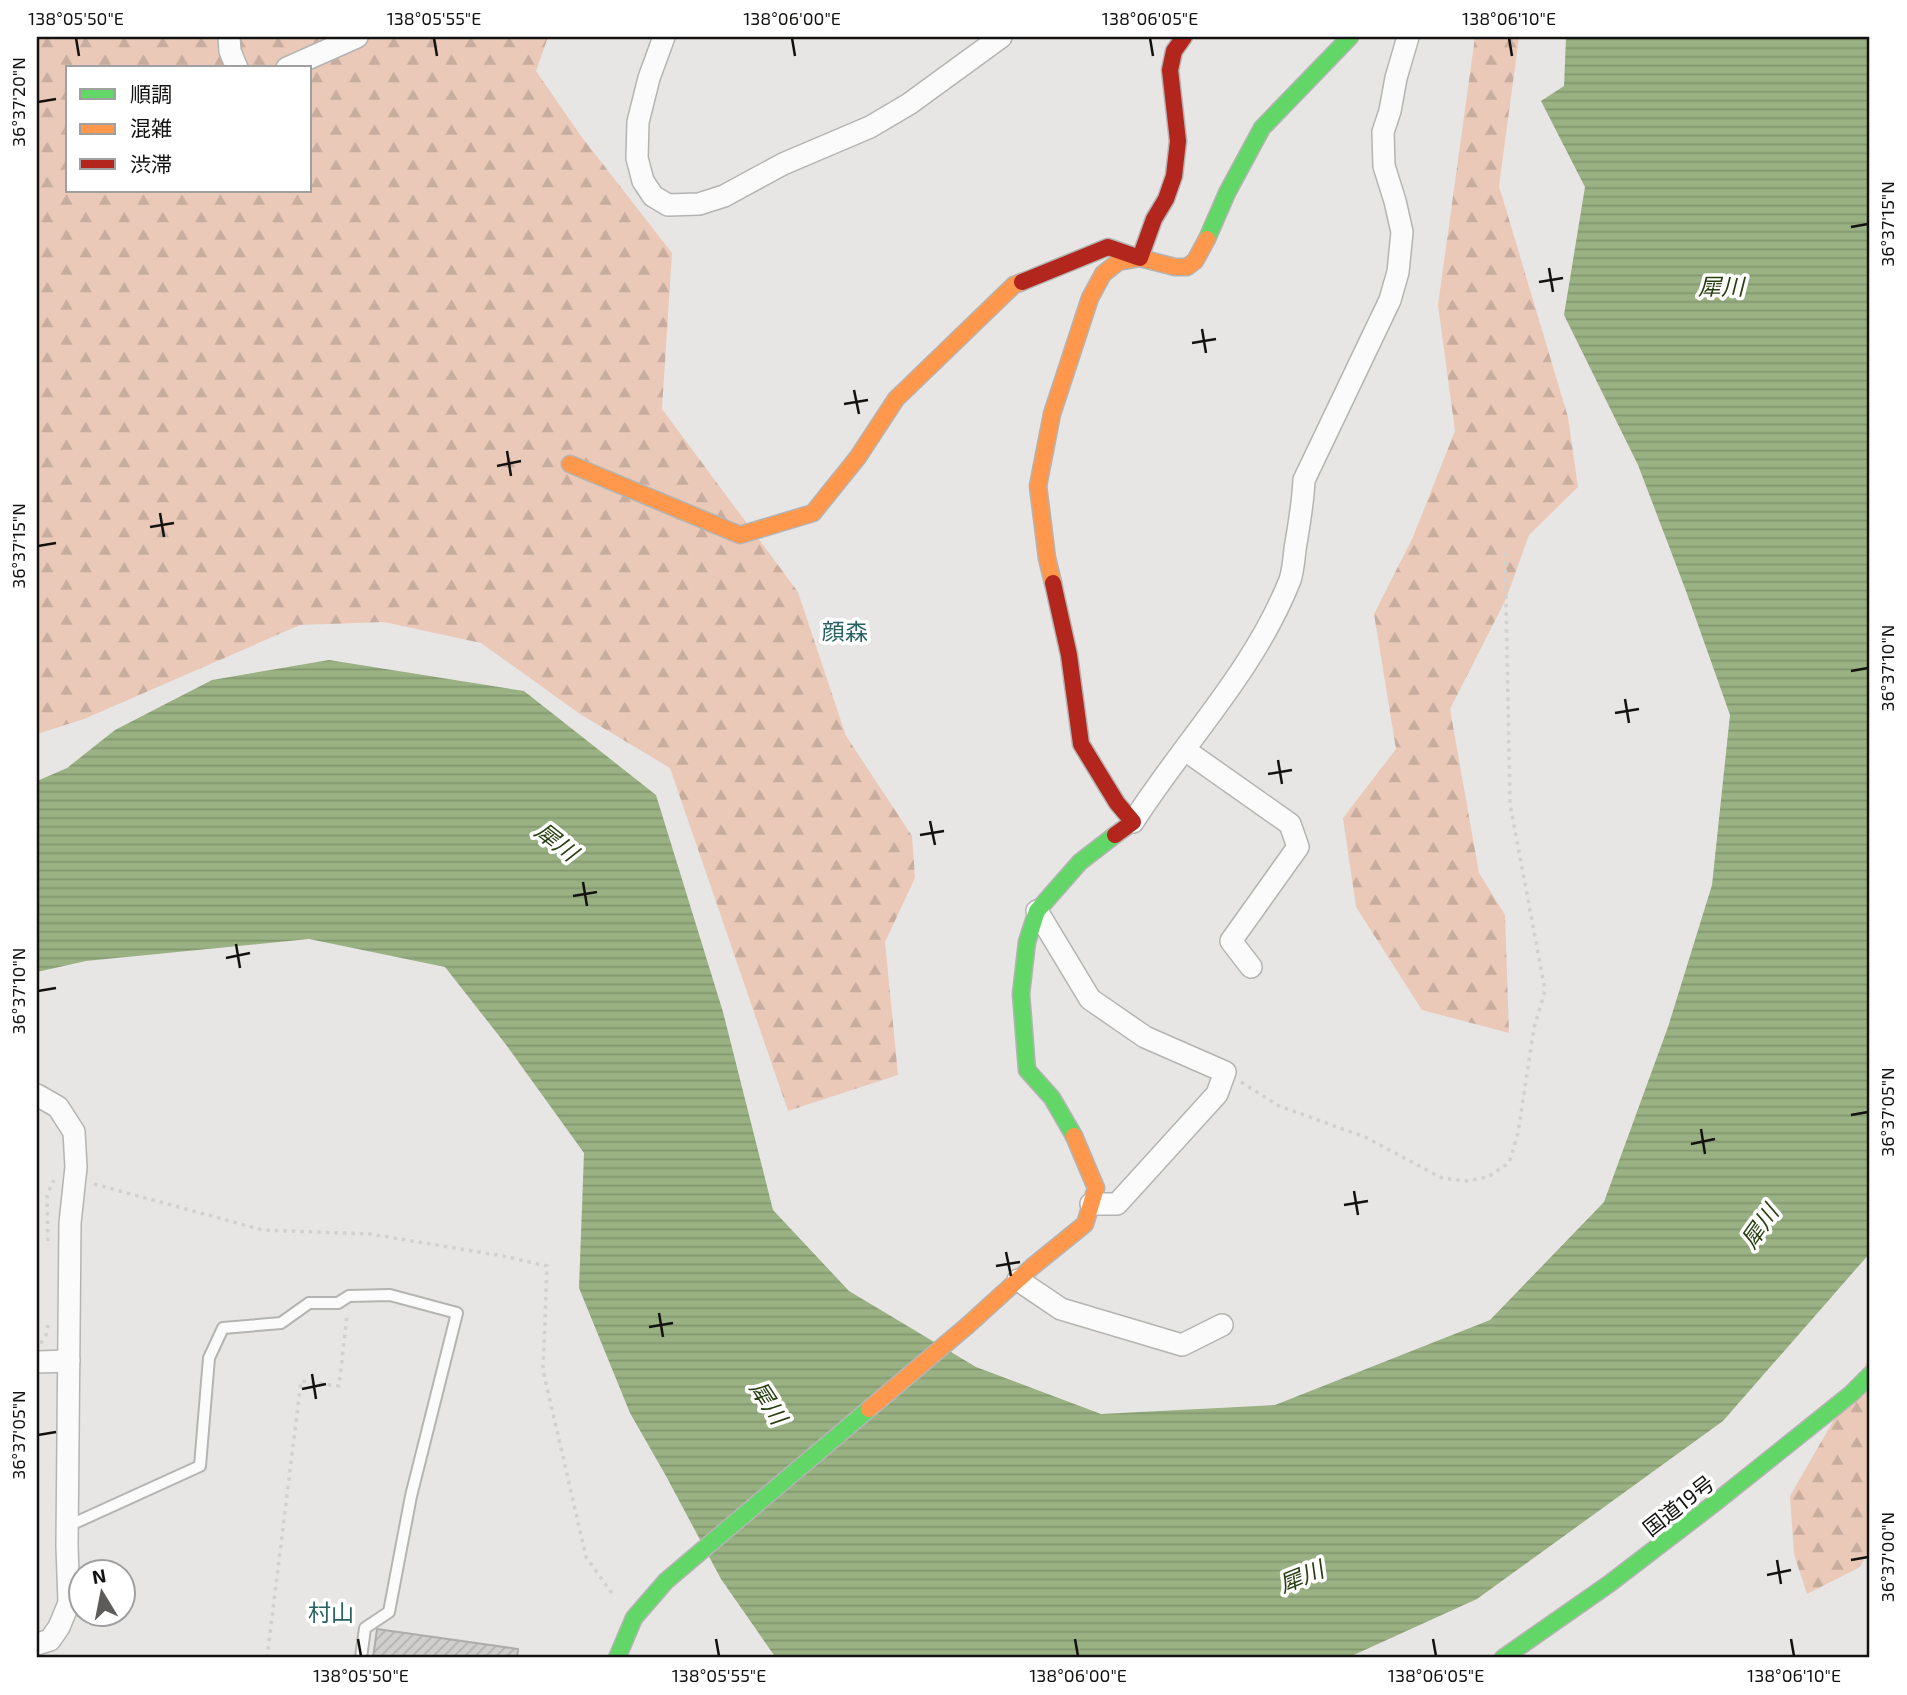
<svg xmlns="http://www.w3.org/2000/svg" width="1907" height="1695" font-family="'Exo 2','Noto Sans JP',sans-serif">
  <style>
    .forest { fill: url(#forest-firs); fill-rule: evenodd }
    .water { fill: url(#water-rules) }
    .building { fill: url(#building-hatch); stroke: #adadab; stroke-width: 2 }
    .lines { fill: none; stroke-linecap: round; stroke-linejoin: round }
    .lane-casing { stroke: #b4b4b2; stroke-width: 14 }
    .street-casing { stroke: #b4b4b2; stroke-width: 24 }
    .fast-casing { stroke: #b4b4b2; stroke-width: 19 }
    .slow-casing { stroke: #b4b4b2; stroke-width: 19 }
    .jam-casing { stroke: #b4b4b2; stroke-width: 19 }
    .path { stroke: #d1d1d0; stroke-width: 3.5; stroke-dasharray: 3.5 5; stroke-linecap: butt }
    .lane { stroke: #fbfbfb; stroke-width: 10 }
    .street { stroke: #fbfbfb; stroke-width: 21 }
    .fast { stroke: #63d668; stroke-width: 16 }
    .slow { stroke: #ff974d; stroke-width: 16 }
    .jam { stroke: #b3261e; stroke-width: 16 }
    .ticks { fill: none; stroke: #131211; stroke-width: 2.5 }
    .labels { text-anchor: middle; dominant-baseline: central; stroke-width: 7; stroke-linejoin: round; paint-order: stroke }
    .street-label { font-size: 21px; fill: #131211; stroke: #fff }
    .water-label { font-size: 23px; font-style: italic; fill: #273f0f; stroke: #fff }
    .neighbourhood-label { font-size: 23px; fill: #276162; stroke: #fff }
    .neatline { fill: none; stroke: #131211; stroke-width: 2.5 }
    .ticks-label { font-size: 18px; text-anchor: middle; fill: #131211 }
  </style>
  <defs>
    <pattern id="forest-firs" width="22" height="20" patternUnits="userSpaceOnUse" patternTransform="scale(1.75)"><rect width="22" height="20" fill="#eac9b9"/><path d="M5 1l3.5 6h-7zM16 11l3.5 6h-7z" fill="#c8ac9e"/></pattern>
    <pattern id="water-rules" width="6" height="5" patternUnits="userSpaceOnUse" patternTransform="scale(1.75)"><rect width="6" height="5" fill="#99b183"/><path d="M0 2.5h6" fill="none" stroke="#839770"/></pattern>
    <pattern id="building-hatch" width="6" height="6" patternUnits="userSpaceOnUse" patternTransform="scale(1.75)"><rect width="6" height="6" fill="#d0cfcd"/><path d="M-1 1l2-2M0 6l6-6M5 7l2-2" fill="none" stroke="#b2b1af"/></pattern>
  </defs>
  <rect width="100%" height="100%" fill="#e7e6e4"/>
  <g class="forest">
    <path d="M37 37H548L536 71 581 136 672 253 662 409 798 592 846 736 912 836 915 878 885 942 898 1075 788 1111 670 768 580 714 481 643 384 622 300 625 84 719 37 734ZM68 68H310V191H68Z"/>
    <polygon points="1475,37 1519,37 1499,186 1568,417 1578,487 1529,535 1506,599 1450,709 1479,873 1505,915 1509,1033 1422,1010 1356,907 1343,818 1396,749 1374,614 1413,537 1455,431 1438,305"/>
    <polygon points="1870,1357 1870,1549 1860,1567 1807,1594 1794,1554 1790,1496"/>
  </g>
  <polygon class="water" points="1566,37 1870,37 1870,1253 1723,1421 1477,1599 1347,1658 776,1658 721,1579 666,1476 630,1413 579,1288 584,1153 507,1046 445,967 309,939 86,961 37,972 37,781 67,768 115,730 212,680 329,660 524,691 656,795 723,1012 773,1210 849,1291 976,1367 1101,1414 1275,1405 1490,1320 1604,1202 1668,1027 1712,885 1730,715 1686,591 1638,465 1564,315 1585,187 1541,101 1564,86"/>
  <polygon class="building" points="377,1629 518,1649 517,1658 373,1658"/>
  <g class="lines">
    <g class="lane-casing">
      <polyline id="lane" points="68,1526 200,1466 209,1358 223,1328 281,1323 309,1303 338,1303 349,1296 390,1295 457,1313 411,1496 389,1612 365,1628 361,1658"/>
    </g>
    <g class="street-casing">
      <g id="street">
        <polyline points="229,37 230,51 237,68"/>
        <polyline points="664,37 649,78 638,122 637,158 643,181 653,196 668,205 699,204 724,196 783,164 870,127 909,104 1001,37"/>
        <polyline points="287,68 357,37"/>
        <polyline points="1185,750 1290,824 1298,847 1231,941 1251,967"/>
        <path d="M1133 822C1185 741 1254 671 1290 580 1293 571 1294 559 1295 549 1299 526 1303 503 1304 480L1390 300 1398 272 1402 232 1395 201 1384 166 1383 132 1390 111 1396 78 1408 37"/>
        <polyline points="1037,911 1090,999 1145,1037 1225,1072 1217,1094 1117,1204 1091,1204"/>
        <polyline points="37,1095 58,1107 74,1132 76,1167 70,1223 67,1546 69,1603 59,1627 50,1640 37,1644"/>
        <polyline points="1018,1280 1061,1309 1182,1345 1222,1325"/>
        <polyline points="37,1362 69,1361"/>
      </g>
    </g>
    <g class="fast-casing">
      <g id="fast">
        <polyline points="1207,239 1227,193 1262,128 1350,37"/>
        <polyline points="1074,1136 1052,1098 1027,1070 1021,994 1027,942 1037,911 1080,862 1115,835"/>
        <polyline points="617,1658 634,1618 666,1581 869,1409"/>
        <polyline points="1503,1658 1609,1584 1716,1502 1851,1394 1870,1375"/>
      </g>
    </g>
    <g class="slow-casing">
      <g id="slow">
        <polyline points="570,464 740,535 813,513 858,457 896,399 1014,285 1022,282"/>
        <polyline points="1053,583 1047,558 1038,486 1052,414 1090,298 1103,274 1118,262 1140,258 1175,267 1187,267 1195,261 1207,239"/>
        <polyline points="869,1409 967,1326 1032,1267 1085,1224 1096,1188 1074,1136"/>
      </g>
    </g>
    <g class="jam-casing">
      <g id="jam">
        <polyline points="1022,282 1108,247 1140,258 1154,219 1166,199 1174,176 1178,141 1170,70 1174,51 1184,37"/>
        <polyline points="1053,583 1069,655 1081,744 1117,803 1133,822 1115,835"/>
      </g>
    </g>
    <g class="path">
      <polyline points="1241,1082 1279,1106 1365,1137 1442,1178 1466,1181 1488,1177 1509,1163 1518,1133 1534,1028 1545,990 1510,804 1505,547"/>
      <polyline points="94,1184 263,1230 370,1234 503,1256 547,1266 543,1370 586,1557 614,1596"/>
      <polyline points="48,1241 47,1195 54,1180"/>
      <polyline points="40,1342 42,1342 46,1335 48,1325"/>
      <polyline points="267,1658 301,1381 339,1386 347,1315"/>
    </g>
    <use href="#lane" class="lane"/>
    <use href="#street" class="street"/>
    <use href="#fast" class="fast"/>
    <use href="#slow" class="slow"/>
    <use href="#jam" class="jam"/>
  </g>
  <path class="ticks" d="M76 38 79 56M434 38 437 56M792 38 795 56M1150 38 1153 56M1509 38 1512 56M38 102 56 99M1851 227 1868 224M1549 268 1553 292M1539 282 1563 278M1202 329 1206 353M1192 343 1216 339M854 390 859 414M844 404 868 400M507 451 511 476M497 466 521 461M160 513 164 537M150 527 174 523M38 546 56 543M1851 671 1868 668M1625 699 1629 723M1615 713 1639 709M1278 760 1282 784M1268 774 1292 770M930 821 935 845M920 835 944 831M583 882 587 906M573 896 597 892M236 944 240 968M226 958 250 953M38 991 56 988M1851 1115 1868 1112M1701 1129 1705 1154M1691 1144 1715 1139M1354 1191 1358 1215M1344 1205 1368 1201M1006 1252 1011 1276M996 1266 1020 1262M659 1313 663 1337M649 1327 673 1323M312 1374 316 1399M302 1389 326 1384M38 1435 56 1432M1777 1560 1781 1584M1851 1560 1868 1557M1767 1575 1791 1570M358 1639 361 1656M716 1639 719 1656M1075 1639 1078 1656M1433 1639 1436 1656M1791 1639 1794 1656"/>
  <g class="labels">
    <g class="street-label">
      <text transform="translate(1678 1505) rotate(-38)">国道19号</text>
    </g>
    <g class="water-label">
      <text x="1721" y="286">犀川</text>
      <text transform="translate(557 841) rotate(38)">犀川</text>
      <text transform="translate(1759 1226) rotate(-55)">犀川</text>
      <text transform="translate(769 1402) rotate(57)">犀川</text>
      <text transform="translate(1301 1576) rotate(-22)">犀川</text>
    </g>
    <g class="neighbourhood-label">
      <text x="845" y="631">顔森</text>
      <text x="331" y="1612">村山</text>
    </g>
  </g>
  <rect width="1907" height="1695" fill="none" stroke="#ffffff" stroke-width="77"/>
  <rect x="66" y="66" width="245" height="126" fill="#ffffff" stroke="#a1a0a0" stroke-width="2"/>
  <rect x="80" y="89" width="35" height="10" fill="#63d668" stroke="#a1a0a0" stroke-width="2"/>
  <text x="130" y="102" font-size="21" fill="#131211">順調</text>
  <rect x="80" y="124" width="35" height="10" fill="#ff974d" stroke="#a1a0a0" stroke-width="2"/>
  <text x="130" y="136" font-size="21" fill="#131211">混雑</text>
  <rect x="80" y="159" width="35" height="10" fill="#b3261e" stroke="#a1a0a0" stroke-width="2"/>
  <text x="130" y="172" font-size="21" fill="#131211">渋滞</text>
  <g transform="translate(102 1593) rotate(350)"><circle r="33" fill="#ffffff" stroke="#a1a0a0" stroke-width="2"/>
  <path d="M0-5L12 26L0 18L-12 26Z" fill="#5d5c5b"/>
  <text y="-10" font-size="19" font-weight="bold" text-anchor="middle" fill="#131211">N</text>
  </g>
  <rect x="38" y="38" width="1830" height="1618" class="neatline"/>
  <g class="ticks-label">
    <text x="76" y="25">138°05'50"E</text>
    <text x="434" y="25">138°05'55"E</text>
    <text x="792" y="25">138°06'00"E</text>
    <text x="1150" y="25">138°06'05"E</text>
    <text x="1509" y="25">138°06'10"E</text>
    <text transform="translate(19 102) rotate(-90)" y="6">36°37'20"N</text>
    <text transform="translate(1888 224) rotate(-90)" y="6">36°37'15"N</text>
    <text transform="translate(19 546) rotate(-90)" y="6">36°37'15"N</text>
    <text transform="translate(1888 668) rotate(-90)" y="6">36°37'10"N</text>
    <text transform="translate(19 991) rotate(-90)" y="6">36°37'10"N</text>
    <text transform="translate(1888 1112) rotate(-90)" y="6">36°37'05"N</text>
    <text transform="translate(19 1435) rotate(-90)" y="6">36°37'05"N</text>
    <text transform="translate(1888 1557) rotate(-90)" y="6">36°37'00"N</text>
    <text x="361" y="1682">138°05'50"E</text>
    <text x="719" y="1682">138°05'55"E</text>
    <text x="1078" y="1682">138°06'00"E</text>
    <text x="1436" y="1682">138°06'05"E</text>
    <text x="1794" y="1682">138°06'10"E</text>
  </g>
</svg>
